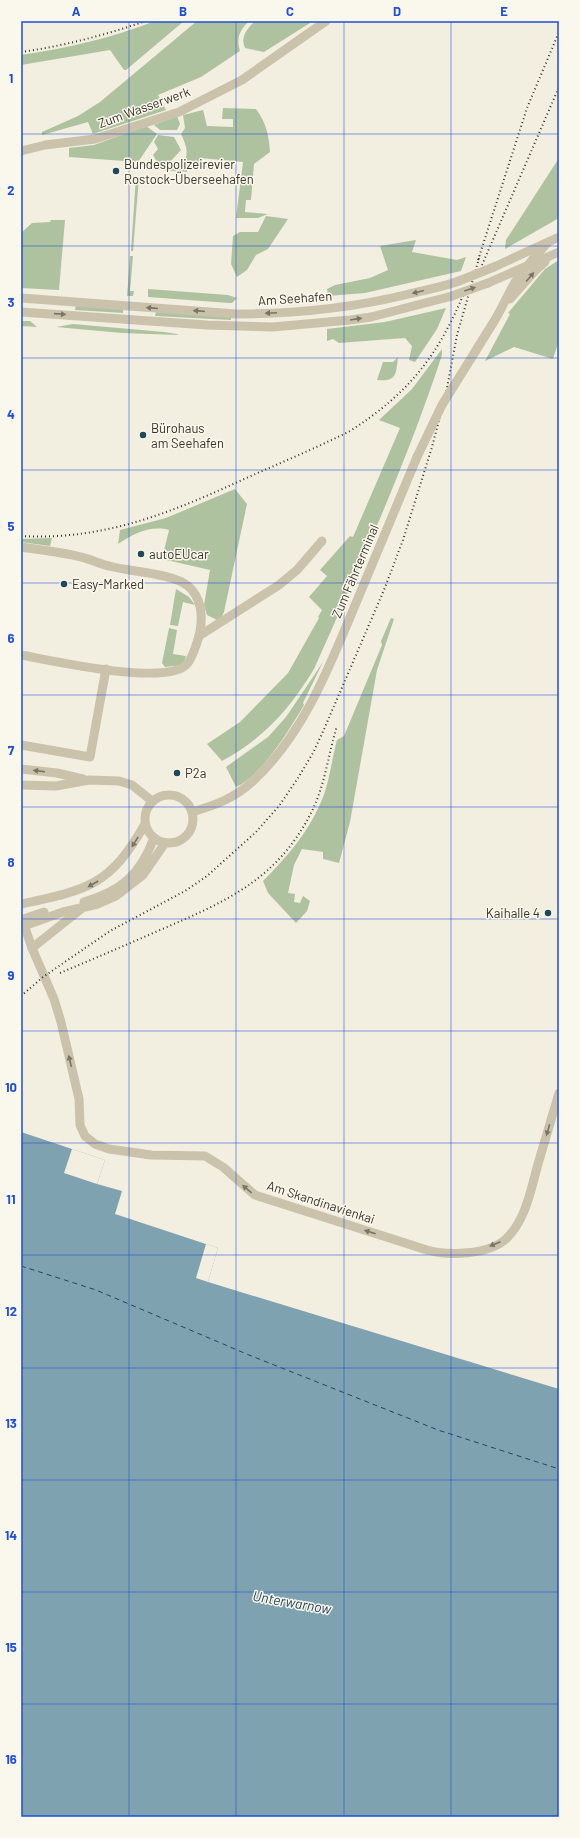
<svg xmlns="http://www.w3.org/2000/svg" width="580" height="1838" font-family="Barlow,sans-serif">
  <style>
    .green { fill: #aec29f }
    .water { fill: #7fa2b0 }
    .pier { fill: #f3efe0 }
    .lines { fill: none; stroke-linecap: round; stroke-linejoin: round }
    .ferry { stroke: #20485b; stroke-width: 1; stroke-dasharray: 5 4; stroke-linecap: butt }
    .minor { stroke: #cbc2ab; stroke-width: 9 }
    .rail { stroke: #39332a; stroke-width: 2; stroke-dasharray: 1 3; stroke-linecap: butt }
    .minor-bridge { stroke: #cbc2ab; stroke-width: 9 }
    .oneway { fill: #7b7364 }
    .grid { fill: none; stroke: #1d4ed8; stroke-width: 1; stroke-opacity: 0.55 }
    .poi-dot { fill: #20485b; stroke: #faf7ec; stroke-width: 1.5 }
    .labels { text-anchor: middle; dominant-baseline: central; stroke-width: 3; stroke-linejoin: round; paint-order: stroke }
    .street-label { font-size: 13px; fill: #39332a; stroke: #faf7ec }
    .poi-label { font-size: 13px; fill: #39332a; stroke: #faf7ec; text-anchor: start }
    .water-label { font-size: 14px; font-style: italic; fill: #20485b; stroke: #faf7ec }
    .neatline { fill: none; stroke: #1d4ed8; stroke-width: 1.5 }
    .grid-label { font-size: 13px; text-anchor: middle; font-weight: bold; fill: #1d4ed8 }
  </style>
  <rect width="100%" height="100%" fill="#f3efe0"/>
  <g class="green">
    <path d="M155 21H184L126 70H124L110 50 21 65V55C67 48 112 38 155 21Z"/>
    <path d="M197 21H249C239 31 236 38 240 51L201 77 158 95 166 110 93 134 88 122 42 135V132L78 116 100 102Z"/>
    <path d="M255 21H307L310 23 264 52 245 48C240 37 247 29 255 21Z"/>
    <path d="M223 108 256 109C266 122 269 136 270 152L254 164 251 200H246L245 212 268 214 258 218H236L243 162 200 158V169L187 168V172L147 169V167L181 169C189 154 188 149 181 134L185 128 183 115 203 110 207 126 233 127V119H222Z"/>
    <polygon points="177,116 180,124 177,130 160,130 154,125"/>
    <polygon points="146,126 157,134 138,162 69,157 69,148 94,145"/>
    <polygon points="158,135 174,137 181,150 171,161 166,161 164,163 157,162 153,155 158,149 154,142"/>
    <polygon points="559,158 559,218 505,249 506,240"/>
    <polygon points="136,176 139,177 133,251 131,251"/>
    <polygon points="266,216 288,219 268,249 256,255 247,270 237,277 231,264 233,236 240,232 258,232"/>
    <polygon points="51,220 65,220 59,290 21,288 21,233 32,223 50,222"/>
    <polygon points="416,240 412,252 457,260 466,257 461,271 365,293 328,296 327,289 335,285 370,278 388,270 380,246"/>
    <polygon points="130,256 133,256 130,291 134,291 133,296 127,296"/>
    <polygon points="559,260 559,340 553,359 514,347 485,361 510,314 508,313 545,269"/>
    <polygon points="148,289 228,295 237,298 232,303 229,303 148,297"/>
    <polygon points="76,305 123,309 123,313 75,310"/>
    <polygon points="446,308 437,329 415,362 409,360 412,346 405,338 339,343 333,339 327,341 327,329 385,322"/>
    <polygon points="156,312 231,316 231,320 155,316"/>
    <polygon points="21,321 30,321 37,327 21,326"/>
    <polygon points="73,324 164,332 177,334 178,335 122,333 56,327"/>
    <path d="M442 349V355C407 462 360 566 314 669 289 710 264 738 222 761L207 744 240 722 288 673 319 618 318 617 322 610 309 597 327 576 320 570 350 536 353 537 400 428 379 420 412 389Z"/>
    <path d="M398 357C396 374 397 382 377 380L383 362H393Z"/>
    <path d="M235 489 247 504 224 612 221 618 217 620 207 615 204 605 210 570 162 559 169 530C150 525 133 534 118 544L120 530 166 518Z"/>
    <polygon points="52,538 50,546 21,542 21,539"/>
    <polygon points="176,589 189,597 195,605 183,602 178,626 170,625"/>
    <path d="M391 618 394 619 377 670 350 822 339 863 323 859V852L302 849 294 865 288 893 295 894 294 902 300 903 303 896 310 901 307 911 296 923 268 893 263 881C286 858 308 833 321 802 329 785 332 758 337 740L344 736 382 645 381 641Z"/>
    <polygon points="169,628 177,630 173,654 186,656 183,665 165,667 162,663"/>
    <path d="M323 662 303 703 304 705C290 729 262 775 236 787L226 767 268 737 286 717Z"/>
  </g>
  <polygon class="water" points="21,1132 105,1160 97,1184 122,1191 115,1214 218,1248 208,1282 559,1389 559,1817 21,1817"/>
  <g class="pier">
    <polygon points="72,1149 105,1160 97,1184 64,1173"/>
    <polygon points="206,1244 218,1248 208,1282 196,1278"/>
  </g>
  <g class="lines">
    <polyline class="ferry" points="21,1266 96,1290 249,1355 438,1430 559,1469"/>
    <g class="minor">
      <polyline points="21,151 45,145 95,139 179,112 242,80 326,21"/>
      <polyline points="494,267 559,237"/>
      <polyline points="488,283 559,252"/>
      <path d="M21 298 236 314C294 314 352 308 409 294 425 290 443 287 459 281"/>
      <polyline points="510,299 534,272 545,262"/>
      <polyline points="21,312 207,325 273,327 350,320 371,317 452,296"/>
      <path d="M493 323C502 309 508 293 517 279 526 266 537 255 547 243"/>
      <path d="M21 547C41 550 62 552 81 557 90 559 100 564 109 566 130 572 172 573 188 586 201 597 203 615 200 631 199 638 192 659 187 664 167 687 50 660 21 655"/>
      <polyline points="199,636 279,585 297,570 322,541"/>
      <polyline points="21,745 90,757 106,669"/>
      <polyline points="21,769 57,773 83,779"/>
      <polyline points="21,785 56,786 89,780 119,781 132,785 152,801"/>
      <circle cx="169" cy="819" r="24"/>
      <path d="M192 812C216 805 235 798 253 781 304 734 330 665 356 603 376 554 397 506 417 457"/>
      <path d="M84 902C121 891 140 875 154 838"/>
      <path d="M21 904C87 890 110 886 145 824"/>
      <path d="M22 919 32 948 54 999 61 1022 79 1099 80 1125 85 1136 95 1144 109 1149 151 1155 205 1156 223 1167 255 1195 427 1250C448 1256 488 1255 506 1239 526 1220 531 1189 538 1164 545 1140 552 1117 559 1093"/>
      <polyline points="21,920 44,912"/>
      <polyline points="21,927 63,912 98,904 116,896 143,875 165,843"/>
      <polyline points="32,948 81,909"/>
    </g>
    <g class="rail">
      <path d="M21 52C64 46 105 35 146 21"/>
      <polyline points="478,260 527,108 559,32"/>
      <polyline points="482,265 559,87"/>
      <path d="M21 536C107 541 177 510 253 475 285 461 318 447 350 431 408 394 438 356 464 293"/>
      <path d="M60 973C93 959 126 945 160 930 225 902 277 880 311 813 325 786 328 755 337 726"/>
      <polyline points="21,996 43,977 110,931 185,891 207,876 256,832 279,806 298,778 313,753 325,727 384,590 403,540 432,447 446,393 457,335 480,255"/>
    </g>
    <g class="minor-bridge">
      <polyline points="459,281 494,267"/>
      <polyline points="452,296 488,283"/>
      <polyline points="417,457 442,405 493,323"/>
    </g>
  </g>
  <defs><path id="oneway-solid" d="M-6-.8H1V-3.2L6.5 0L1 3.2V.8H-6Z"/></defs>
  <g class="oneway">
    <use href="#oneway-solid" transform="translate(530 277) rotate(-49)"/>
    <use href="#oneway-solid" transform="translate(470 289) rotate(-19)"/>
    <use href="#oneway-solid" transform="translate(418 292) rotate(166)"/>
    <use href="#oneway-solid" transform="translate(152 308) rotate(-175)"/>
    <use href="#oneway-solid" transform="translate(199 311) rotate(-175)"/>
    <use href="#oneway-solid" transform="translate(271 313) rotate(178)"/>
    <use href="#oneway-solid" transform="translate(60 314) rotate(4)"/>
    <use href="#oneway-solid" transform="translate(356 319) rotate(-9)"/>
    <use href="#oneway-solid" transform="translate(39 771) rotate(-173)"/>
    <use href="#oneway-solid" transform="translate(135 842) rotate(122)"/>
    <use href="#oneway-solid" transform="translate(93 884) rotate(150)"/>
    <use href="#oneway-solid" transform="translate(70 1061) rotate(-103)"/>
    <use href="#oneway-solid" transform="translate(548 1130) rotate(106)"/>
    <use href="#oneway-solid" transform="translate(247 1189) rotate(-140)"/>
    <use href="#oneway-solid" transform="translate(370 1232) rotate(-162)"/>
    <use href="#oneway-solid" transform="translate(495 1244) rotate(157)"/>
  </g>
  <path class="grid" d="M129 21V1817M236 21V1817M344 21V1817M451 21V1817M21 134H559M21 246H559M21 358H559M21 470H559M21 583H559M21 695H559M21 807H559M21 919H559M21 1031H559M21 1143H559M21 1255H559M21 1368H559M21 1480H559M21 1592H559M21 1704H559"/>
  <g class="poi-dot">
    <circle cx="116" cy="171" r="4"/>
    <circle cx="143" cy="435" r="4"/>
    <circle cx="141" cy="554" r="4"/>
    <circle cx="64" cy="584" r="4"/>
    <circle cx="177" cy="773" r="4"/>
    <circle cx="548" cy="913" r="4"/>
  </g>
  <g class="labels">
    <g class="street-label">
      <text transform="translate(144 107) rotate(-20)">Zum Wasserwerk</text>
      <text transform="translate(295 298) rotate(-4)">Am Seehafen</text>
      <text transform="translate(355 571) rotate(-67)">Zum Fährterminal</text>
      <text transform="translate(321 1202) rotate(18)">Am Skandinavienkai</text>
    </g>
    <g class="poi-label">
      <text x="124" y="164">Bundespolizeirevier<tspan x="124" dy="15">Rostock-Überseehafen</tspan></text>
      <text x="151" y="428">Bürohaus<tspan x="151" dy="15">am Seehafen</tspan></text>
      <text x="149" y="554">autoEUcar</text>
      <text x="72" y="584">Easy-Marked</text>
      <text x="185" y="773">P2a</text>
      <text x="540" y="913" text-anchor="end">Kaihalle 4</text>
    </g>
    <g class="water-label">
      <text transform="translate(292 1602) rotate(10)">Unterwarnow</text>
    </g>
  </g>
  <rect width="580" height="1838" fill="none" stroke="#faf7ec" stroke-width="44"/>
  <rect x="22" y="22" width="536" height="1794" class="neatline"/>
  <g class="grid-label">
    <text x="76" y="16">A</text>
    <text x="183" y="16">B</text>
    <text x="290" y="16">C</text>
    <text x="397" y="16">D</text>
    <text x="504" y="16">E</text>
    <text x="11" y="83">1</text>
    <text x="11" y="195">2</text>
    <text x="11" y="307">3</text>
    <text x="11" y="419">4</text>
    <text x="11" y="531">5</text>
    <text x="11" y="643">6</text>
    <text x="11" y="755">7</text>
    <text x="11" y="867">8</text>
    <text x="11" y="980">9</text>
    <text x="11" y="1092">10</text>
    <text x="11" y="1204">11</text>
    <text x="11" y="1316">12</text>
    <text x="11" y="1428">13</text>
    <text x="11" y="1540">14</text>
    <text x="11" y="1652">15</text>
    <text x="11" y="1764">16</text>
  </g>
</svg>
